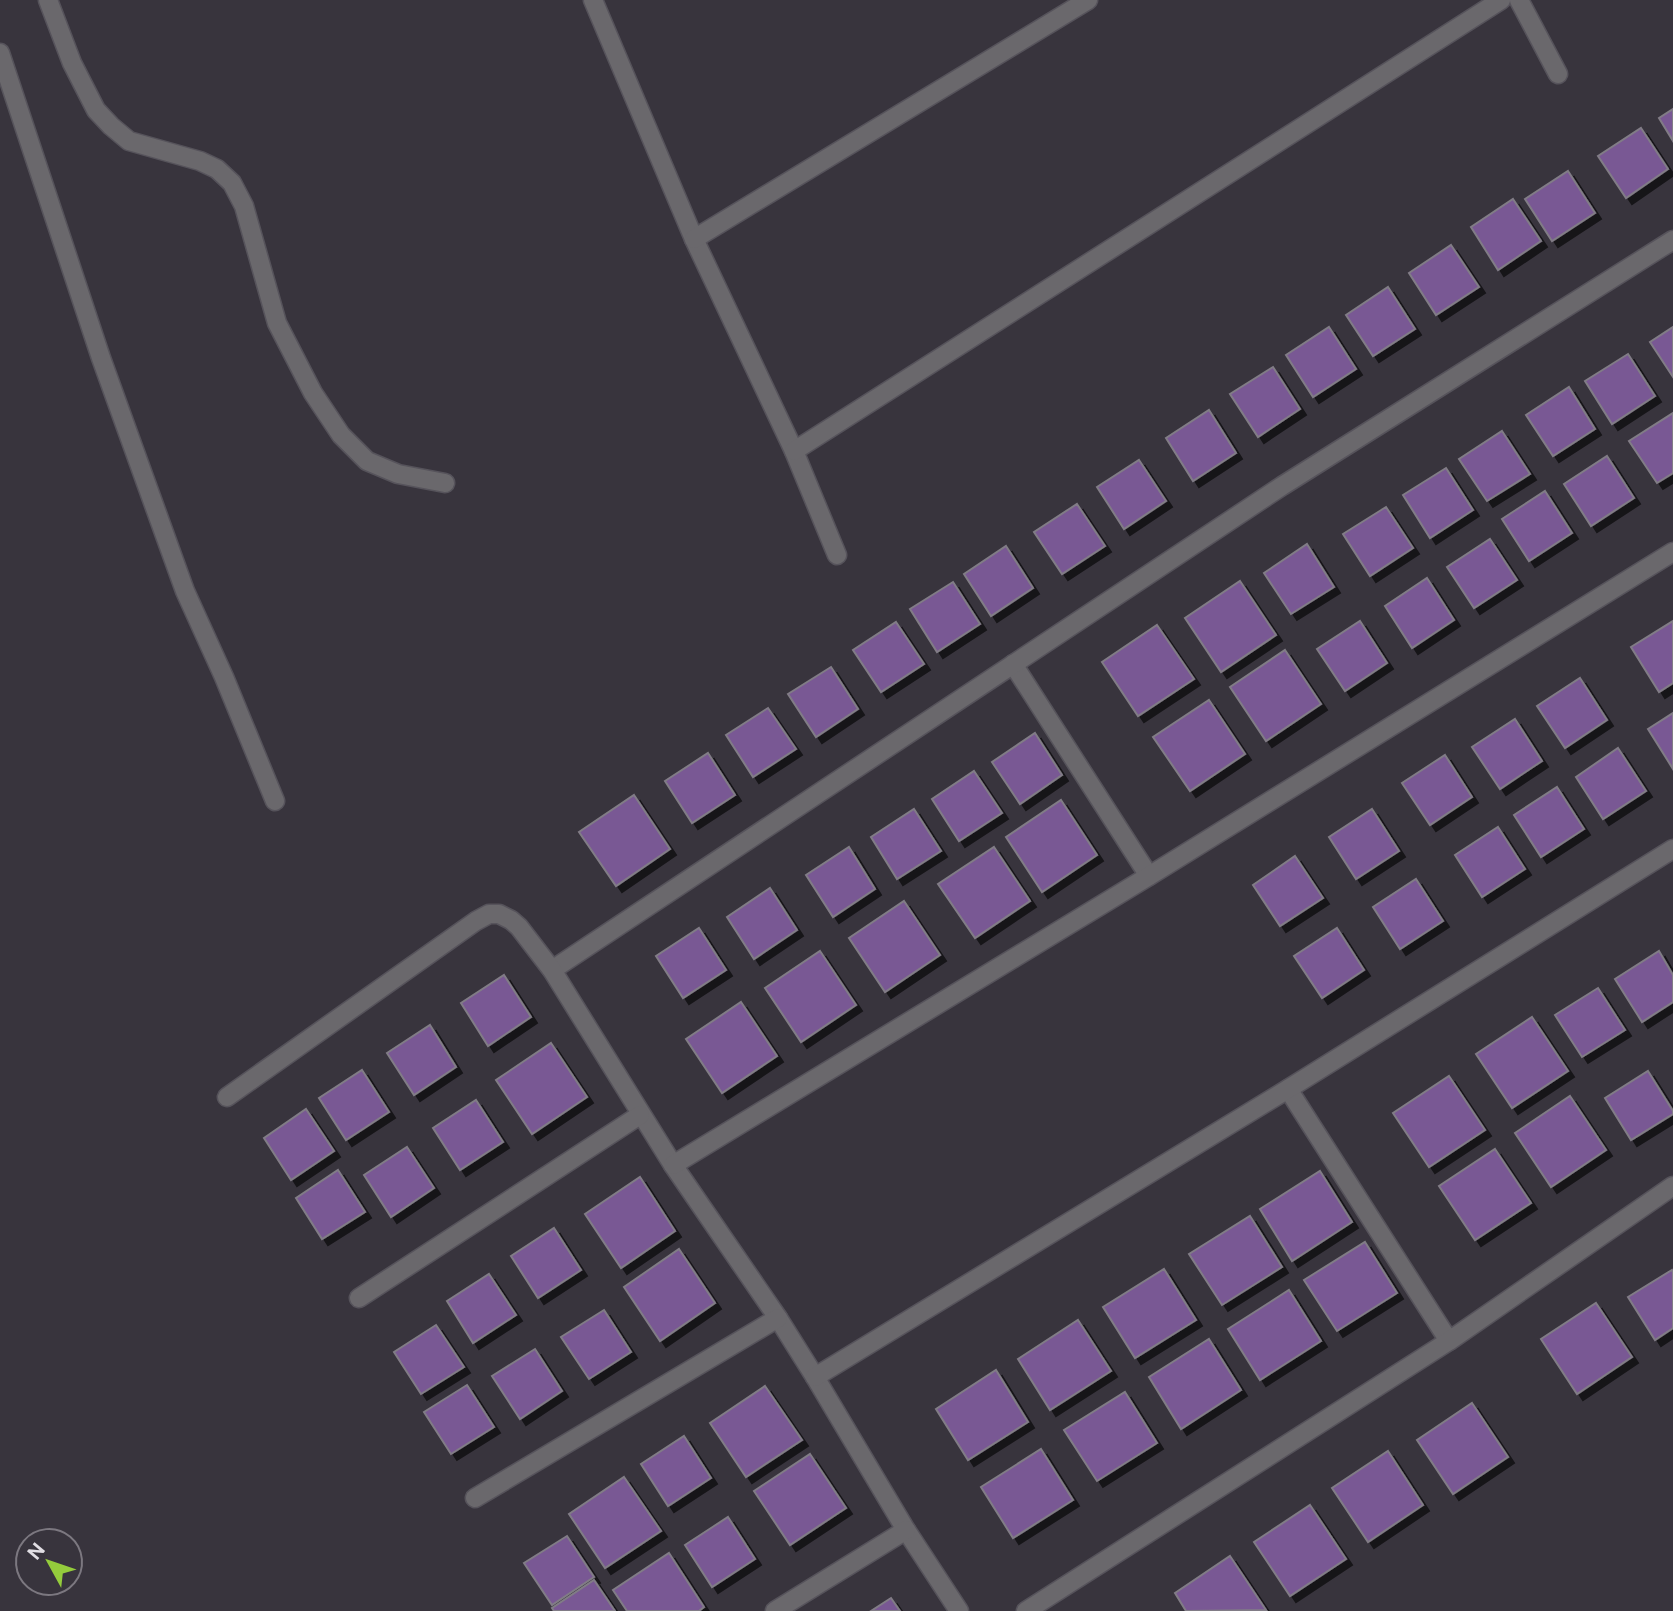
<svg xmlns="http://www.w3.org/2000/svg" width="1673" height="1611" font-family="'Public Sans',sans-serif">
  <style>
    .building { fill: #795894; stroke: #817c86; stroke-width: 2; filter: url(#shadow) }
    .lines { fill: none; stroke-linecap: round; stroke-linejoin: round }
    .street-casing { stroke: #56535b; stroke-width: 21 }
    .street { stroke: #6a686c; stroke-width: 18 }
  </style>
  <defs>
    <filter id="shadow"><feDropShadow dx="6" dy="6" stdDeviation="0" flood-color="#0009"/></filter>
  </defs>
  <rect width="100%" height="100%" fill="#38343d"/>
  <g class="building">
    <polygon points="1673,109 1673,141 1659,118"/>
    <polygon points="1641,128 1668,169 1626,198 1598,156"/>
    <polygon points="1568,171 1595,213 1552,241 1525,199"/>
    <polygon points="1513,199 1541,241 1498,270 1471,227"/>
    <polygon points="1451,245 1479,287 1436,315 1409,273"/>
    <polygon points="1388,287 1415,329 1373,356 1346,315"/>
    <polygon points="1329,327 1356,369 1313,397 1286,355"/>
    <polygon points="1673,327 1673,377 1650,342"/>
    <polygon points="1628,354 1655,396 1612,424 1585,381"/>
    <polygon points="1273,367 1300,409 1258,437 1230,394"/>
    <polygon points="1569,387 1595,429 1553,456 1526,415"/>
    <polygon points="1209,410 1236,453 1193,481 1166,438"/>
    <polygon points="1673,413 1673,473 1657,483 1629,441"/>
    <polygon points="1502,431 1530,474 1487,501 1459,459"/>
    <polygon points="1607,456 1634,498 1591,526 1564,484"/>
    <polygon points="1139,460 1166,501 1124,529 1097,487"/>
    <polygon points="1446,468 1473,510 1430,538 1403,495"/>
    <polygon points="1545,491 1572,533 1529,561 1502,519"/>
    <polygon points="1077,504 1105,546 1062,574 1034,532"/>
    <polygon points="1386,507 1413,548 1370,576 1343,534"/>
    <polygon points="1490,539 1517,580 1474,608 1447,567"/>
    <polygon points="1307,544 1334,587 1291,614 1264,573"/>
    <polygon points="1006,546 1033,588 991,616 964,574"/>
    <polygon points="1427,578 1454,620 1412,648 1385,606"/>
    <polygon points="1240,581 1276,635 1221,672 1185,618"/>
    <polygon points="953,582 980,624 937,652 910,609"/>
    <polygon points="1360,621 1387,663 1345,691 1317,649"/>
    <polygon points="1673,621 1673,683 1659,692 1631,647"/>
    <polygon points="896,622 924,664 881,692 853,650"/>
    <polygon points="1157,625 1194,679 1138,716 1102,662"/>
    <polygon points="1285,650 1321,704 1266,741 1230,687"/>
    <polygon points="831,667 858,709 816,737 788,694"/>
    <polygon points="1580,678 1607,720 1565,748 1537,706"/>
    <polygon points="1209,700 1245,754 1190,791 1153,737"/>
    <polygon points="768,708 796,749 753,777 726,735"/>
    <polygon points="1673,713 1673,769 1648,729"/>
    <polygon points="1515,719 1542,761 1500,789 1472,747"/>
    <polygon points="1035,733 1062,775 1020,804 992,762"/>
    <polygon points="1618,748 1646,791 1603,819 1576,777"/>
    <polygon points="708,753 735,795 692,823 665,781"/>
    <polygon points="1445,755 1472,797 1430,825 1402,783"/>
    <polygon points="974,771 1002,813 959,841 932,799"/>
    <polygon points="1557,787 1584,829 1541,857 1514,815"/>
    <polygon points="634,795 670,849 616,886 579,832"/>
    <polygon points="1061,800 1097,855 1042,892 1006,837"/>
    <polygon points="914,809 941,851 897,879 871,837"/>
    <polygon points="1372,809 1399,851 1356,879 1329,837"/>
    <polygon points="1498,827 1525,869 1482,897 1455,855"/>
    <polygon points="849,847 875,889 833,917 806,875"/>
    <polygon points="994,847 1030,901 975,938 938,884"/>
    <polygon points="1295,856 1323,898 1280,926 1253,885"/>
    <polygon points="1416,879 1443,921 1400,949 1373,907"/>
    <polygon points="770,888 797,930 754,959 727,917"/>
    <polygon points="904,901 940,955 885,992 849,938"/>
    <polygon points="699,928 726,970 683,998 656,956"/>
    <polygon points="1337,928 1364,970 1322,998 1294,956"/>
    <polygon points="820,951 856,1005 801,1042 765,988"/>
    <polygon points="1659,951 1673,975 1673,1002 1642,1022 1615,979"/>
    <polygon points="504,975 531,1017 488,1046 461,1003"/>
    <polygon points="1598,988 1625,1030 1582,1057 1555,1015"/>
    <polygon points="741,1002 777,1056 722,1093 686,1039"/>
    <polygon points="1532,1017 1568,1071 1512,1108 1476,1054"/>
    <polygon points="430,1025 456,1067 414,1095 387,1053"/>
    <polygon points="551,1043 587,1097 532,1134 496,1080"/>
    <polygon points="362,1070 389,1112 346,1140 319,1098"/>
    <polygon points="1648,1071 1673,1111 1673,1114 1631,1140 1605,1098"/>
    <polygon points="1449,1076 1485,1130 1429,1167 1393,1113"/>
    <polygon points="1570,1096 1606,1150 1551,1187 1515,1133"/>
    <polygon points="476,1100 503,1142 460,1170 433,1128"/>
    <polygon points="306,1109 334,1151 291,1180 264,1138"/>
    <polygon points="407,1147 434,1188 391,1217 364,1175"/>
    <polygon points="1495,1149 1531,1203 1475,1240 1439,1186"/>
    <polygon points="338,1170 365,1212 322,1239 296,1198"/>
    <polygon points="1320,1171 1352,1222 1292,1261 1260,1209"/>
    <polygon points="640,1177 675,1231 621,1268 585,1214"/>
    <polygon points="1250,1216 1282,1267 1222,1305 1189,1254"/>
    <polygon points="554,1228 581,1270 538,1298 511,1256"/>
    <polygon points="1365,1242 1397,1293 1337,1331 1304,1280"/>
    <polygon points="679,1249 715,1303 660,1341 624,1287"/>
    <polygon points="1164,1269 1196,1320 1135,1358 1103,1307"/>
    <polygon points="1672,1270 1673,1272 1673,1328 1655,1340 1628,1297"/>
    <polygon points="489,1274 516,1315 473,1343 447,1301"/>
    <polygon points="1289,1290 1321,1341 1260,1380 1228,1329"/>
    <polygon points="1596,1303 1632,1357 1577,1394 1541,1339"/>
    <polygon points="604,1310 631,1352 589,1379 561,1337"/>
    <polygon points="1078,1320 1111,1371 1050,1410 1018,1359"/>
    <polygon points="436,1325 464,1367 421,1394 394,1352"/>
    <polygon points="1209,1339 1241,1390 1181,1429 1149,1377"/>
    <polygon points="535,1349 562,1391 520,1419 492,1376"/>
    <polygon points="996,1370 1028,1422 968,1460 936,1409"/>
    <polygon points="467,1385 494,1427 451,1454 424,1412"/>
    <polygon points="765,1386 802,1440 746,1477 710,1423"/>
    <polygon points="1125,1392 1157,1443 1097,1481 1064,1430"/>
    <polygon points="1472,1403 1508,1457 1453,1494 1417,1440"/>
    <polygon points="684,1436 711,1478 668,1506 641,1464"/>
    <polygon points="1041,1449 1073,1500 1013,1538 981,1487"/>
    <polygon points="1388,1451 1423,1505 1368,1542 1332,1488"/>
    <polygon points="810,1454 846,1508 790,1545 754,1491"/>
    <polygon points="624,1477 661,1531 605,1568 569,1514"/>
    <polygon points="1310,1505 1346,1559 1290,1596 1254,1542"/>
    <polygon points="728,1517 755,1559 712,1587 685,1545"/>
    <polygon points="567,1536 594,1577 552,1605 524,1563"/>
    <polygon points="669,1553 704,1607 699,1611 627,1611 613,1590"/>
    <polygon points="1230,1556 1266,1610 1186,1611 1175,1593"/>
    <polygon points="594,1580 615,1611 554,1611 552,1608"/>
    <polygon points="891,1598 900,1611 871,1611"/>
  </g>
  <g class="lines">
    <g class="street-casing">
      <g id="street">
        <polyline points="48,0 72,63 96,110 111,126 129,141 200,161 217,169 232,183 244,206 277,323 313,393 341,435 367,461 398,474 445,483"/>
        <polyline points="593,0 694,239 794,451 837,555"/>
        <polyline points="1519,0 1558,74"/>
        <polyline points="0,53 101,358 185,591 224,677 275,801"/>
        <polyline points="694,239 1088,0"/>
        <polyline points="794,451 1501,0"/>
        <polyline points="1013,664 1149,876"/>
        <polyline points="552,970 1282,486 1673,240"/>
        <polyline points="1288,1089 1449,1341"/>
        <polyline points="227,1097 476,921 489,914 499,914 511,920 519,927 552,970 673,1165 778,1318 815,1377 906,1530 959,1611"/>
        <polyline points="673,1165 1149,876 1673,552"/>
        <polyline points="359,1298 640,1115"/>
        <polyline points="815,1377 1288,1089 1673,849"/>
        <polyline points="475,1498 778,1318"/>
        <polyline points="775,1611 906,1530"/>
        <polyline points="1026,1611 1449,1341 1673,1186"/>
      </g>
    </g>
    <use href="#street" class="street"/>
  </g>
  <g transform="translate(49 1562) rotate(310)"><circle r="33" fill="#38343d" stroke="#7c7880" stroke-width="2"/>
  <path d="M0-5L12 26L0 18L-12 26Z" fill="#94cc3c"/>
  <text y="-10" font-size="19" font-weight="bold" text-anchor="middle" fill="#e1dee4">N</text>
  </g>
</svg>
